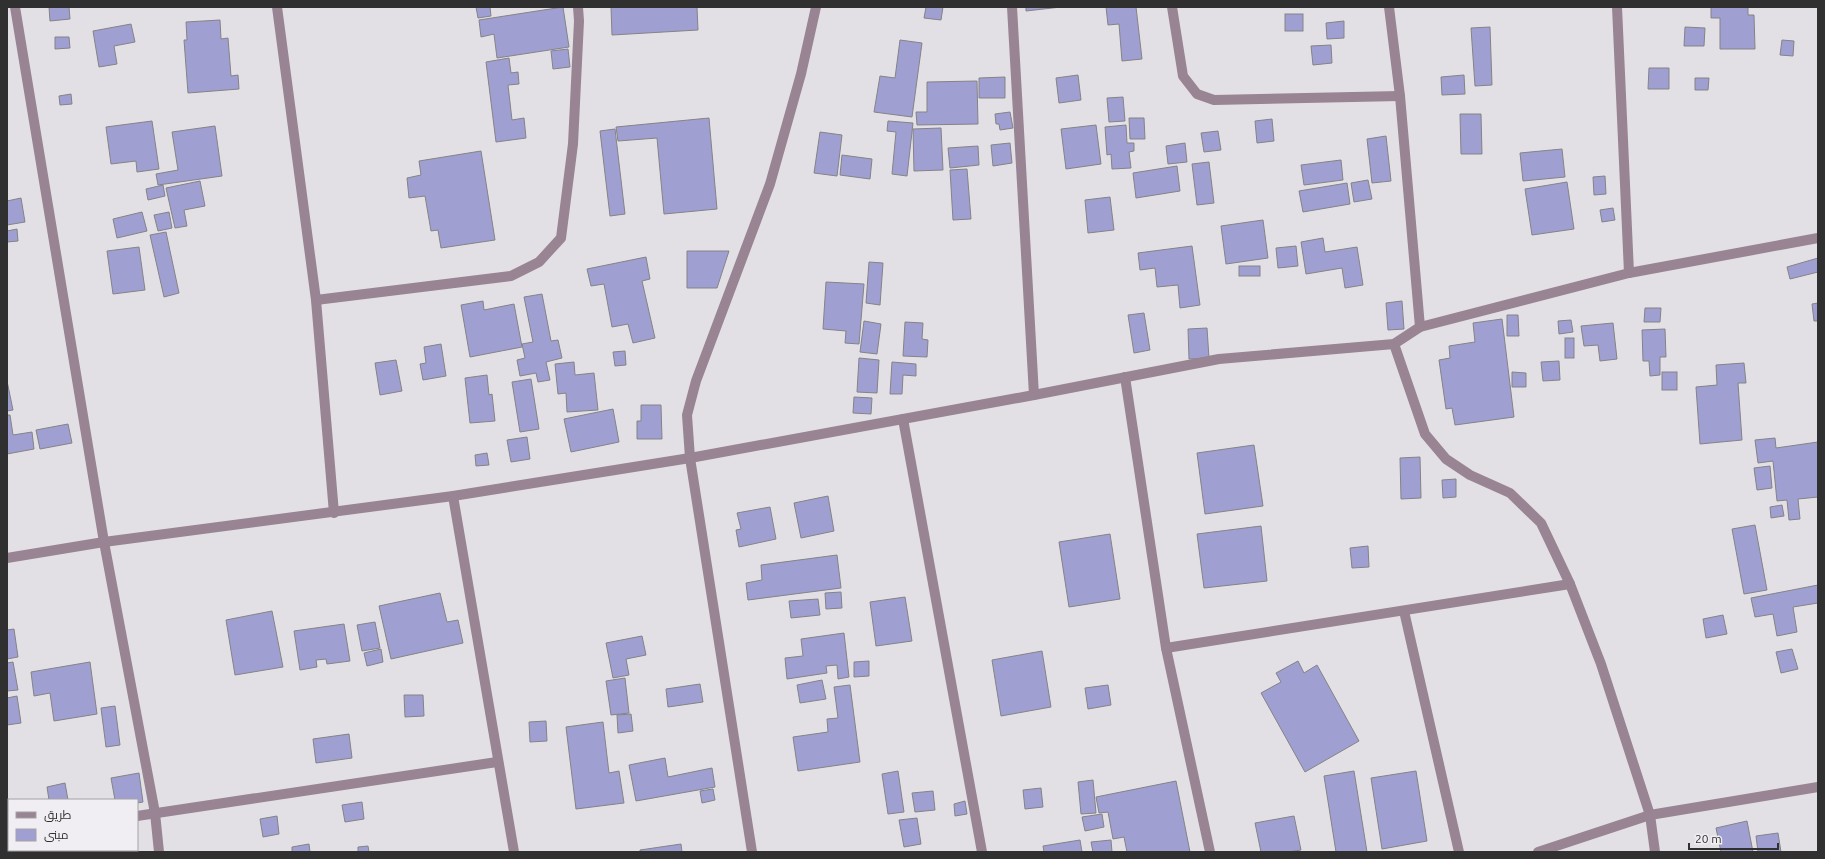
<svg xmlns="http://www.w3.org/2000/svg" width="1825" height="859" font-family="Ubuntu,Cairo,sans-serif">
  <style>
    .building { fill: #a09fd1; stroke: #838387 }
    .lines { fill: none; stroke-linecap: round; stroke-linejoin: round }
    .minor { stroke: #988493; stroke-width: 10 }
  </style>
  <rect width="100%" height="100%" fill="#e3e0e5"/>
  <g class="building">
    <polygon points="49,7 69,7 70,19 50,21"/>
    <polygon points="476,7 490,7 491,16 478,18"/>
    <polygon points="563,7 569,47 497,58 494,34 481,37 479,20"/>
    <polygon points="611,7 697,7 698,30 612,35"/>
    <polygon points="926,7 943,7 941,20 924,18"/>
    <polygon points="1026,7 1061,7 1026,11"/>
    <polygon points="1106,7 1136,7 1142,59 1122,61 1119,24 1108,25"/>
    <polygon points="1711,7 1748,7 1748,15 1754,15 1755,49 1720,49 1720,18 1711,18"/>
    <rect x="1285" y="14" width="18" height="17"/>
    <polygon points="220,20 221,39 228,38 231,76 238,75 239,89 188,93 184,40 187,40 186,22"/>
    <polygon points="1344,21 1344,38 1327,39 1326,23"/>
    <polygon points="131,24 135,42 114,46 117,64 99,67 93,31"/>
    <polygon points="1490,27 1492,85 1475,86 1471,28"/>
    <polygon points="1685,27 1705,28 1704,46 1684,46"/>
    <polygon points="55,37 69,37 70,48 55,49"/>
    <polygon points="900,40 922,43 912,117 874,112 880,76 895,78"/>
    <polygon points="1782,40 1794,41 1793,56 1780,55"/>
    <polygon points="1331,45 1332,63 1313,65 1311,46"/>
    <polygon points="568,49 570,67 553,69 551,51"/>
    <polygon points="509,58 511,73 518,72 519,84 508,85 512,120 524,118 526,138 496,142 486,62"/>
    <polygon points="1649,68 1669,68 1669,89 1648,89"/>
    <polygon points="1078,75 1081,100 1059,103 1056,78"/>
    <polygon points="1464,75 1465,94 1442,95 1441,77"/>
    <polygon points="1005,77 1005,98 979,98 979,78"/>
    <polygon points="1695,78 1709,78 1708,90 1695,90"/>
    <polygon points="977,81 978,124 917,125 916,112 927,112 927,82"/>
    <polygon points="71,94 72,104 60,105 59,96"/>
    <polygon points="1123,97 1125,121 1109,122 1107,98"/>
    <polygon points="1010,112 1013,128 1000,130 999,124 996,124 995,114"/>
    <polygon points="1460,114 1481,114 1482,154 1461,154"/>
    <polygon points="709,118 717,209 664,214 657,138 618,141 616,127"/>
    <polygon points="1129,118 1144,118 1145,139 1130,139"/>
    <polygon points="1272,119 1274,141 1257,143 1255,121"/>
    <polygon points="152,121 159,169 137,172 136,161 111,164 106,127"/>
    <polygon points="888,121 913,123 907,176 892,174 896,132 887,131"/>
    <polygon points="1096,125 1101,164 1066,169 1061,129"/>
    <polygon points="1126,125 1127,143 1134,143 1134,151 1129,152 1131,168 1112,169 1111,154 1107,155 1105,127"/>
    <polygon points="215,126 222,176 158,185 156,174 178,170 172,132"/>
    <polygon points="941,128 943,170 914,171 913,129"/>
    <polygon points="615,129 625,214 610,216 600,131"/>
    <polygon points="1218,131 1221,150 1204,152 1201,133"/>
    <polygon points="820,132 842,135 837,176 814,173"/>
    <polygon points="1386,136 1391,181 1372,183 1367,139"/>
    <polygon points="1010,143 1012,163 993,166 991,145"/>
    <polygon points="1185,143 1187,162 1168,164 1166,146"/>
    <polygon points="978,146 979,165 950,168 948,148"/>
    <polygon points="1562,149 1565,177 1523,181 1520,153"/>
    <polygon points="481,151 495,240 441,248 438,230 431,231 425,196 409,198 407,178 421,175 419,161"/>
    <polygon points="842,155 872,159 870,179 840,175"/>
    <polygon points="1341,160 1343,180 1304,185 1301,165"/>
    <polygon points="1209,162 1214,203 1197,205 1192,164"/>
    <polygon points="1177,166 1180,191 1136,198 1133,173"/>
    <polygon points="967,169 971,219 953,220 950,170"/>
    <polygon points="1605,176 1606,194 1594,195 1593,177"/>
    <polygon points="1368,180 1372,199 1354,202 1351,183"/>
    <polygon points="200,181 205,206 184,210 187,226 175,228 166,188"/>
    <polygon points="1567,182 1574,229 1532,235 1525,189"/>
    <polygon points="1347,183 1350,204 1303,212 1299,191"/>
    <polygon points="163,185 165,196 148,200 146,189"/>
    <polygon points="1110,197 1114,230 1088,233 1085,200"/>
    <polygon points="21,198 25,222 7,225 7,201"/>
    <polygon points="1613,208 1615,220 1602,222 1600,210"/>
    <polygon points="142,212 147,231 117,238 113,219"/>
    <polygon points="169,212 172,228 158,231 154,215"/>
    <polygon points="1263,220 1268,258 1226,264 1221,226"/>
    <polygon points="17,229 18,241 7,242 7,231"/>
    <polygon points="166,232 179,293 164,297 150,235"/>
    <polygon points="1323,238 1325,252 1357,247 1363,285 1345,288 1342,268 1306,274 1301,242"/>
    <polygon points="1192,246 1200,305 1180,308 1178,285 1157,287 1155,268 1140,270 1138,253"/>
    <polygon points="1296,246 1298,266 1278,268 1276,248"/>
    <polygon points="139,247 145,290 113,294 107,251"/>
    <polygon points="687,251 729,251 717,288 687,288"/>
    <polygon points="646,257 650,279 642,281 655,338 633,343 628,324 612,327 604,284 591,286 587,269"/>
    <polygon points="1818,258 1818,272 1790,279 1787,267"/>
    <polygon points="869,262 883,263 880,305 866,303"/>
    <rect x="1239" y="266" width="21" height="10"/>
    <polygon points="826,282 864,284 859,344 845,343 846,331 823,329"/>
    <polygon points="542,294 551,341 558,340 562,358 546,362 550,380 538,382 536,373 520,376 517,360 525,358 522,344 533,342 524,297"/>
    <polygon points="483,301 484,310 514,304 522,347 470,357 461,305"/>
    <polygon points="1402,301 1404,329 1388,330 1386,303"/>
    <polygon points="1818,303 1818,321 1814,321 1812,304"/>
    <polygon points="1645,308 1661,308 1660,322 1644,322"/>
    <polygon points="1144,313 1150,350 1134,353 1128,315"/>
    <polygon points="1507,315 1518,315 1519,336 1507,336"/>
    <polygon points="1502,319 1514,417 1455,425 1452,408 1446,409 1439,360 1450,358 1449,346 1475,342 1473,323"/>
    <polygon points="1571,320 1573,332 1559,334 1558,321"/>
    <polygon points="864,321 881,324 877,354 860,352"/>
    <polygon points="905,322 923,323 922,339 928,340 927,357 903,356"/>
    <polygon points="1613,323 1617,359 1600,361 1598,345 1584,346 1581,326"/>
    <polygon points="1207,328 1209,358 1189,359 1188,329"/>
    <polygon points="1665,329 1666,357 1660,357 1660,375 1650,376 1649,361 1643,361 1642,330"/>
    <rect x="1565" y="338" width="9" height="20"/>
    <polygon points="441,344 446,376 423,380 420,364 426,363 424,347"/>
    <polygon points="625,351 626,365 615,366 613,352"/>
    <polygon points="859,358 879,360 877,393 857,392"/>
    <polygon points="396,360 402,391 380,395 375,363"/>
    <polygon points="1559,361 1560,380 1543,381 1541,362"/>
    <polygon points="574,362 575,375 594,373 598,410 567,412 566,393 558,394 555,364"/>
    <polygon points="892,362 916,364 916,376 903,375 902,394 890,394"/>
    <polygon points="1744,363 1746,383 1738,383 1742,440 1700,444 1696,387 1717,385 1716,365"/>
    <polygon points="1512,372 1526,373 1526,387 1512,387"/>
    <rect x="1662" y="372" width="15" height="18"/>
    <polygon points="487,375 489,395 492,394 495,421 470,423 465,378"/>
    <polygon points="531,379 539,429 520,432 512,382"/>
    <polygon points="7,381 13,410 7,411"/>
    <polygon points="854,397 872,398 871,414 853,413"/>
    <polygon points="641,405 661,405 662,439 637,439 637,421 641,421"/>
    <polygon points="613,409 619,442 571,452 564,419"/>
    <polygon points="7,415 10,415 13,435 32,432 34,449 7,454"/>
    <polygon points="68,424 72,443 40,449 36,430"/>
    <polygon points="527,437 530,459 511,462 507,440"/>
    <polygon points="1775,438 1776,448 1818,442 1818,497 1798,499 1800,519 1789,520 1787,500 1777,501 1773,461 1758,463 1755,440"/>
    <polygon points="1254,445 1263,506 1205,514 1197,453"/>
    <polygon points="487,453 489,465 476,466 475,455"/>
    <polygon points="1420,457 1421,498 1401,499 1400,458"/>
    <polygon points="1770,466 1772,488 1757,490 1754,468"/>
    <polygon points="1456,479 1456,497 1443,498 1442,480"/>
    <polygon points="828,496 834,531 801,538 794,503"/>
    <polygon points="1782,505 1784,516 1771,518 1770,507"/>
    <polygon points="770,507 776,539 739,547 736,530 741,529 737,513"/>
    <polygon points="1755,525 1767,590 1744,594 1732,529"/>
    <polygon points="1261,526 1267,581 1204,588 1197,534"/>
    <polygon points="1110,534 1120,599 1069,607 1059,542"/>
    <polygon points="1368,546 1369,567 1352,568 1350,548"/>
    <polygon points="837,555 841,588 748,600 746,583 762,580 761,565"/>
    <polygon points="1818,585 1818,603 1793,607 1797,632 1777,636 1773,614 1755,617 1751,598"/>
    <polygon points="841,592 842,608 826,609 825,593"/>
    <polygon points="440,593 447,622 458,620 463,643 391,659 379,606"/>
    <polygon points="905,597 912,641 876,646 870,602"/>
    <polygon points="818,599 820,615 791,618 789,601"/>
    <polygon points="272,611 283,667 235,675 226,620"/>
    <polygon points="1723,615 1727,634 1706,638 1703,619"/>
    <polygon points="375,622 380,648 362,651 357,625"/>
    <polygon points="344,624 350,661 327,664 326,659 316,660 317,667 300,670 294,631"/>
    <polygon points="14,629 18,657 7,659 7,630"/>
    <polygon points="844,633 849,677 838,679 837,665 826,666 827,673 787,679 785,658 803,656 801,639"/>
    <polygon points="642,636 646,655 626,659 629,675 613,678 606,643"/>
    <polygon points="381,649 383,662 367,666 364,653"/>
    <polygon points="1792,649 1798,669 1781,673 1776,652"/>
    <polygon points="1042,651 1051,707 1001,716 992,660"/>
    <polygon points="869,661 869,676 854,677 854,662"/>
    <polygon points="1298,661 1304,673 1317,665 1359,741 1305,772 1261,693 1281,682 1276,673"/>
    <polygon points="13,662 18,690 7,691 7,663"/>
    <polygon points="90,662 97,714 54,721 50,693 34,696 31,672"/>
    <polygon points="625,678 629,713 611,715 606,681"/>
    <polygon points="822,680 826,699 800,703 797,685"/>
    <polygon points="700,684 703,702 668,707 666,689"/>
    <polygon points="850,685 860,762 798,771 793,737 828,732 827,719 838,718 834,687"/>
    <polygon points="1108,685 1111,705 1088,709 1085,688"/>
    <polygon points="404,695 423,695 424,716 405,717"/>
    <polygon points="17,696 21,723 7,725 7,698"/>
    <polygon points="115,706 120,745 106,747 101,708"/>
    <polygon points="631,714 633,731 618,733 617,715"/>
    <polygon points="546,721 547,741 530,742 529,722"/>
    <polygon points="603,722 609,773 619,771 624,803 576,809 566,727"/>
    <polygon points="349,734 352,758 316,763 313,739"/>
    <polygon points="665,758 668,777 712,768 715,787 636,801 629,765"/>
    <polygon points="898,771 904,812 888,814 882,774"/>
    <polygon points="1354,771 1367,852 1336,852 1324,776"/>
    <polygon points="1416,771 1427,841 1382,849 1371,778"/>
    <polygon points="139,773 143,802 137,803 137,800 115,800 111,778"/>
    <polygon points="1093,780 1096,813 1081,814 1078,782"/>
    <polygon points="1176,781 1190,852 1127,852 1124,837 1113,839 1108,812 1099,813 1096,797"/>
    <polygon points="65,783 68,800 49,800 47,787"/>
    <polygon points="1041,788 1043,807 1025,809 1023,790"/>
    <polygon points="713,789 715,800 702,803 700,791"/>
    <polygon points="933,791 935,810 915,812 912,793"/>
    <polygon points="965,801 967,814 955,816 954,804"/>
    <polygon points="362,802 364,819 345,822 342,805"/>
    <polygon points="1102,814 1104,827 1085,831 1082,817"/>
    <polygon points="277,816 279,834 263,837 260,819"/>
    <polygon points="1294,816 1301,850 1288,852 1261,852 1255,823"/>
    <polygon points="917,818 921,844 904,847 899,820"/>
    <polygon points="1747,821 1753,852 1721,852 1716,828"/>
    <polygon points="1778,833 1781,852 1758,852 1756,836"/>
    <polygon points="1080,840 1082,852 1044,852 1043,846"/>
    <polygon points="1111,840 1112,852 1093,852 1091,842"/>
    <polygon points="309,844 310,852 292,852 292,847"/>
    <polygon points="681,844 682,852 640,852 640,850"/>
    <polygon points="368,846 369,852 358,852 358,847"/>
  </g>
  <g class="lines">
    <g class="minor">
      <polyline points="15,7 104,542 155,813 159,852"/>
      <polyline points="277,7 316,300 334,513"/>
      <polyline points="1012,7 1034,395"/>
      <polyline points="1172,7 1183,76 1197,94 1214,100 1400,96"/>
      <polyline points="1389,7 1400,96 1420,327"/>
      <polyline points="1617,7 1629,273"/>
      <polyline points="316,300 511,276 539,262 561,238 573,144 579,21 578,7"/>
      <polyline points="1394,344 1425,434 1446,459 1470,475 1510,493 1541,523 1570,584 1601,664 1650,815 1655,852"/>
      <polyline points="1125,377 1166,648 1210,852"/>
      <polyline points="903,419 982,852"/>
      <polyline points="453,496 514,852"/>
      <polyline points="7,558 104,542 453,496 690,458 1034,395 1219,359 1394,344 1420,327 1629,273 1818,238"/>
      <polyline points="1404,611 1459,852"/>
      <polyline points="1166,648 1570,584"/>
      <polyline points="137,816 497,762"/>
      <polyline points="7,837 9,836"/>
      <polyline points="752,852 690,458 687,415 696,381 770,184 801,74 816,7"/>
      <polyline points="1538,852 1650,815 1818,787"/>
    </g>
  </g>
  <rect width="1825" height="859" fill="none" stroke="#313031" stroke-width="16"/>
  <rect x="8" y="799" width="130" height="52" fill="#f0eef2" stroke="#a4a2a5"/>
  <rect x="16" y="812" width="20" height="6" fill="#988493" stroke="#a4a2a5"/>
  <text x="44" y="819" font-size="12" fill="#313031">طريق</text>
  <rect x="16" y="829" width="20" height="12" fill="#a09fd1" stroke="#a4a2a5"/>
  <text x="44" y="839" font-size="12" fill="#313031">مبنى</text>
  <path d="M1689 843v6h89v-6" fill="none" stroke="#313031" stroke-width="2"/>
  <text x="1695" y="843" font-size="12" fill="#313031" stroke="#f0eef2" stroke-width="3" paint-order="stroke">20 m</text>
</svg>
